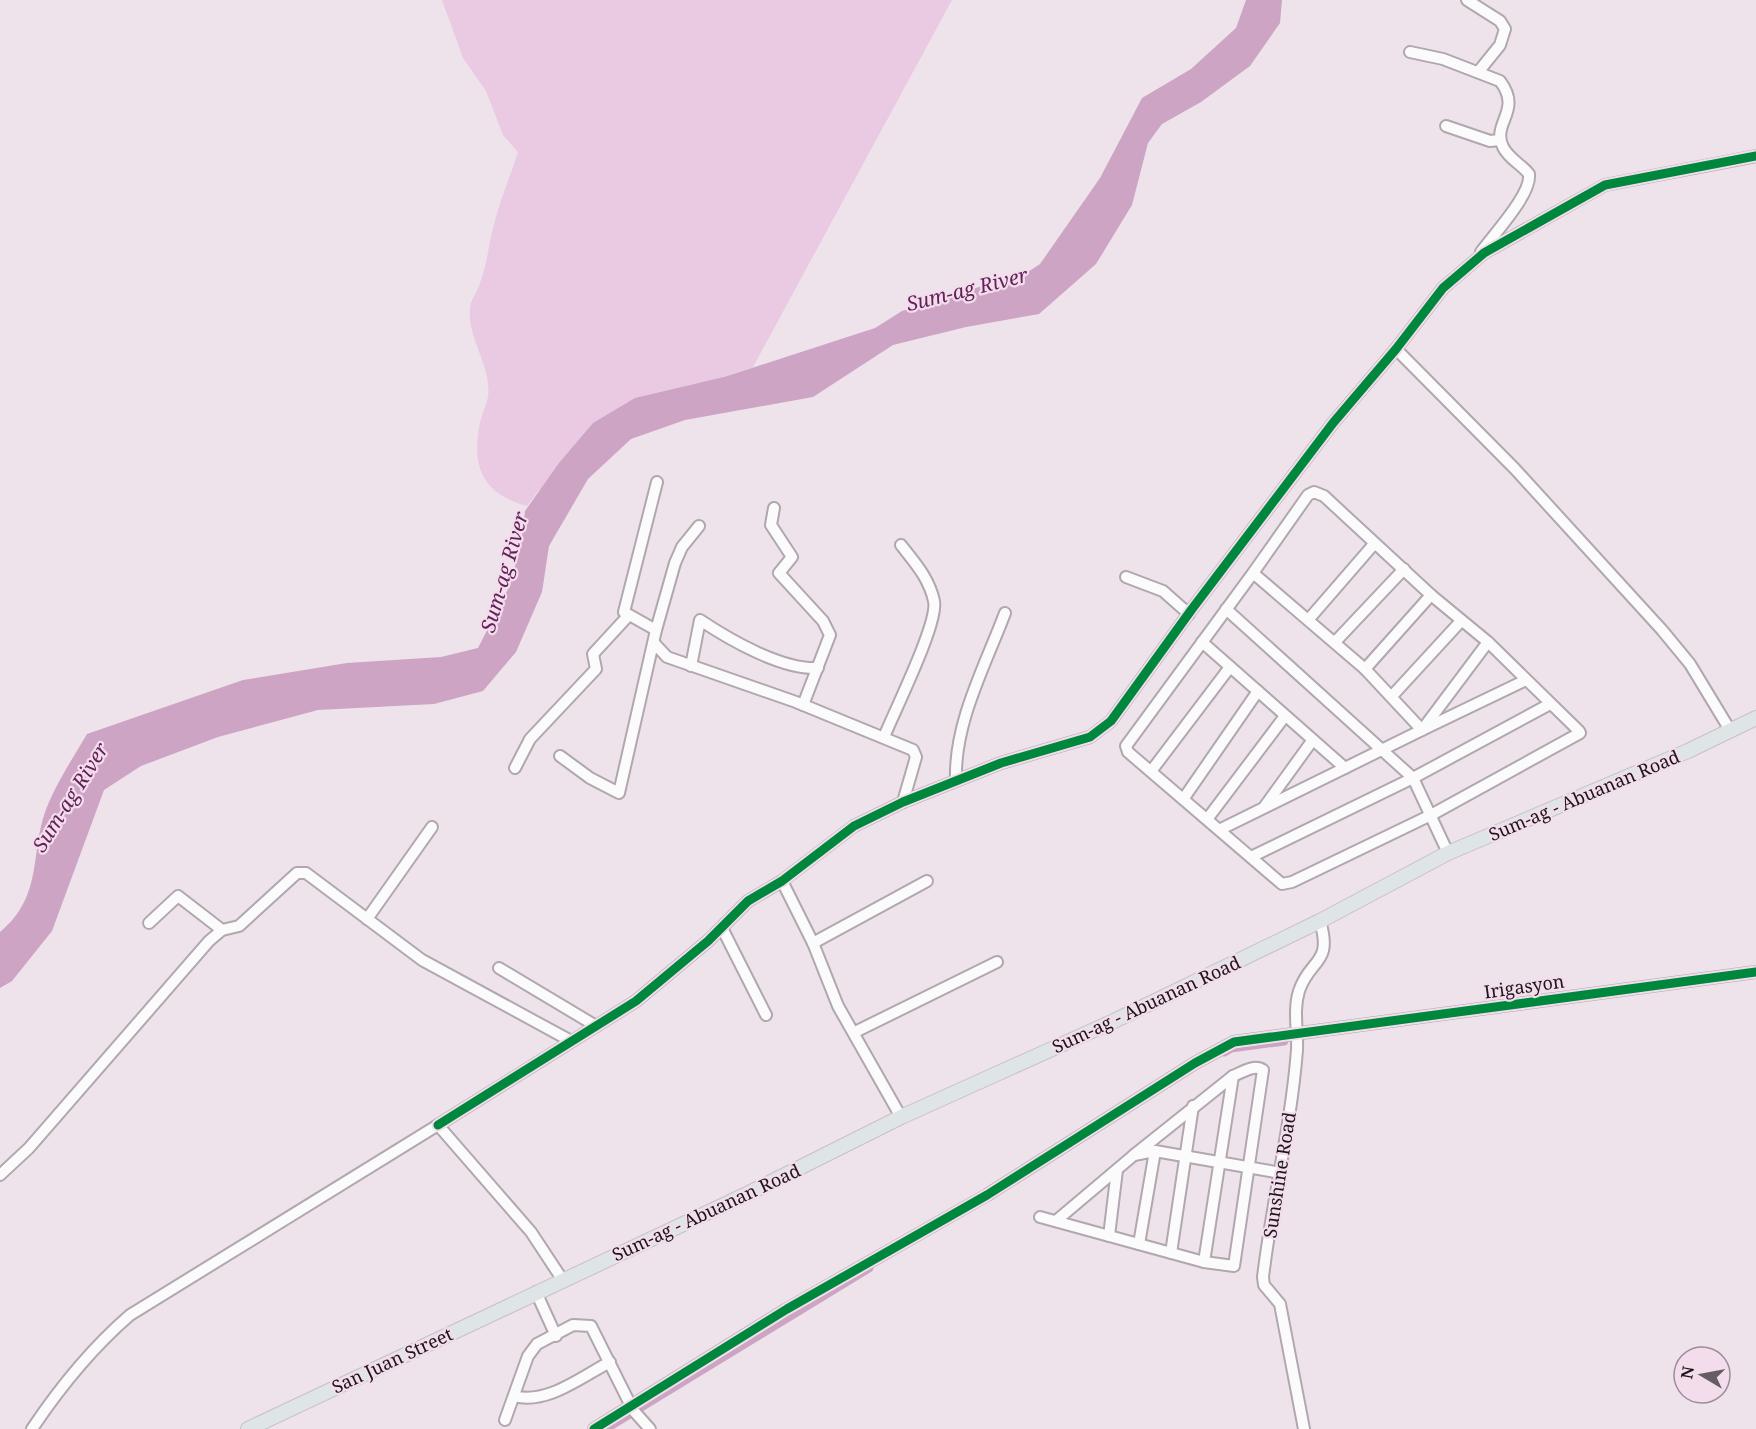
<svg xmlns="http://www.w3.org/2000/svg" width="1756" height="1429" font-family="'Noto Serif',serif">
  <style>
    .green { fill: #eacae2 }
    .water { fill: #cea4c4 }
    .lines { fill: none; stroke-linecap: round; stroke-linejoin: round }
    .canal { stroke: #cea4c4; stroke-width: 9 }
    .minor-casing { stroke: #b1a7ae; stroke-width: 14 }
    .major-casing { stroke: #c7c1c6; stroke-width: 16 }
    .minor { stroke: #fcfbfc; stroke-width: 10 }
    .major { stroke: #dfe5e6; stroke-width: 14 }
    .cycleway-casing { stroke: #f3dded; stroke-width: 13 }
    .cycleway { stroke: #00873e; stroke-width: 9 }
    .labels { text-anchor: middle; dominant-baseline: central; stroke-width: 4.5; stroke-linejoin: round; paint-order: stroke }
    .street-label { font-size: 18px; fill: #1c151a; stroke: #f3dded }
    .water-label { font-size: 20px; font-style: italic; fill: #622157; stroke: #f3dded }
  </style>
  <rect width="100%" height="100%" fill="#eee2eb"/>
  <path class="green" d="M442 0H952L753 367 724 377 539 490 527 506C482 494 471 466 480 423 482 414 486 406 488 397 492 366 467 339 470 308 470 300 478 292 480 283 488 262 489 239 496 217 502 195 511 174 518 152L503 135 486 91 463 58Z"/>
  <path class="water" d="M1246 0H1282L1280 23 1250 66 1201 102 1162 124 1148 143 1132 205 1096 264 1039 314 966 327 893 345 813 397 685 420 631 439 588 479 549 546 542 592 516 652 483 691 434 704 318 710 218 737 141 766 104 790 52 931 12 981 0 988V932C46 894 28 849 49 802 59 779 74 756 87 734L243 680 347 663 441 657 478 648 510 585 521 544 525 511 559 463 593 423 635 398 724 377 875 328 902 311 979 287H1005L1040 264 1100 178 1142 98 1191 69 1236 28Z"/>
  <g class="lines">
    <g class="canal">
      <polyline points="1224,1052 1231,1048 1284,1041"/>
      <polyline points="605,1429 869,1268"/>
    </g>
    <g class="minor-casing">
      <g id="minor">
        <polyline points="1467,0 1500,21 1505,29 1500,45 1479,71"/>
        <path d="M1410 52 1443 59 1500 81C1523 111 1491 123 1503 147 1509 159 1520 163 1529 174 1532 194 1493 235 1481 252"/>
        <polyline points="1446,126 1490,141 1500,140"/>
        <polyline points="1396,349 1515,469 1662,630 1690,664 1730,730"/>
        <polyline points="774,508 771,525 792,557 779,573 823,621 830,635 803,705"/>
        <polyline points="1253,573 1308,495 1314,492 1324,496 1431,595 1488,642 1579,731 1580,733 1431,815 1292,882 1282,884 1128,752 1126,746 1253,573 1365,669 1422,730 1526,680"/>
        <polyline points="1126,577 1163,591 1189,614"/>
        <polyline points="1226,609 1413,778 1448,853"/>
        <polyline points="1309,619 1374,544"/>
        <polyline points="656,630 624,612 657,482"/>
        <polyline points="1202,642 1345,768"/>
        <polyline points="1335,642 1404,569"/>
        <polyline points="654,643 667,657 796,702 913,750 916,757 903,802"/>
        <path d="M691 666 700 620C730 640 782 670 818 668"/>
        <polyline points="1365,669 1431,595"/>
        <polyline points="1392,696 1461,621"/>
        <path d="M884 737C894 712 939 622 934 601 929 578 915 563 901 545"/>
        <polyline points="560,756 590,778 619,793 656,630 675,563 682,547 699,526"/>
        <polyline points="515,768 530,739 596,669 593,654 628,616"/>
        <polyline points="1152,770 1230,667"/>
        <path d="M956 780C954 723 985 666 1005 613"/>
        <polyline points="1184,798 1258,691"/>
        <polyline points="1265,806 1312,741"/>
        <polyline points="1208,818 1285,716"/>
        <polyline points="1221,829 1422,730 1488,642"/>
        <polyline points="1251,857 1413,778 1550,704"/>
        <polyline points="782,881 813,943 838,1006 901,1117"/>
        <polyline points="367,919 432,827"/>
        <polyline points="149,923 178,896 222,930"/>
        <polyline points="722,928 766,1015"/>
        <polyline points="813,943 927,881"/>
        <polyline points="499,968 596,1026"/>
        <polyline points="855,1032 997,962"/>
        <polyline points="438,1125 636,1001 708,941 748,901 782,881 854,826 903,802 1001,763 1090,737 1111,721 1192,609 1333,423 1396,349 1443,288 1484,253 1605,185 1756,156"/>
        <polyline points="0,1175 29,1148 209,941 222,930 239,926 297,873 306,873 422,960 571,1041"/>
        <path d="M1040 1217 1204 1262 1234 1266 1263 1070C1254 1064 1243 1072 1233 1076L1134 1155"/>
        <polyline points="1057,1220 1134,1155 1155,1151 1281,1173"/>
        <polyline points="1109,1236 1117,1170"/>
        <polyline points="1139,1244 1155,1151"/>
        <polyline points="1171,1253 1193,1106"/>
        <polyline points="1204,1262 1233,1076"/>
        <polyline points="536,1292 556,1336"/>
        <path d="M514 1396C547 1405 581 1377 610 1362"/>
        <polyline points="505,1420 528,1356 537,1344 573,1325 591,1326 633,1410 650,1429"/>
        <path d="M32 1429C60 1387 92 1348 130 1315L438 1125 531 1232 562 1279"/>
        <polyline points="594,1429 787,1309 987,1195 1195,1063 1234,1042 1756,972"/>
        <path d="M1304 1429 1280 1304 1264 1285 1263 1277C1272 1201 1291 1127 1297 1050 1298 1031 1293 1010 1299 991 1310 958 1333 965 1320 921"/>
      </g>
    </g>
    <g class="major-casing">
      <polyline id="major" points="248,1429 747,1194 901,1117 1114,1021 1320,921 1448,853 1688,751 1756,718"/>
    </g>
    <use href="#minor" class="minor"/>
    <use href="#major" class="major"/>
    <g class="cycleway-casing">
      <g id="cycleway">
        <polyline points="438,1125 636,1001 708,941 748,901 782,881 854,826 903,802 1001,763 1090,737 1111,721 1192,609 1333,423 1396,349 1443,288 1484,253 1605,185 1756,156"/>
        <polyline points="594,1429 787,1309 987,1195 1195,1063 1234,1042 1756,972"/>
      </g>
    </g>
    <use href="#cycleway" class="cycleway"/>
  </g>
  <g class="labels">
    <g class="street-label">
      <text transform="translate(1584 795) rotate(-23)">Sum-ag - Abuanan Road</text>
      <text transform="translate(1524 986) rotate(-8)">Irigasyon</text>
      <text transform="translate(1146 1004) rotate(-25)">Sum-ag - Abuanan Road</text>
      <text transform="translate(1279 1175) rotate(-81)">Sunshine Road</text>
      <text transform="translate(706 1212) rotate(-25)">Sum-ag - Abuanan Road</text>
      <text transform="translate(392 1360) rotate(-25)">San Juan Street</text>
    </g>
    <g class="water-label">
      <text transform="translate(967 289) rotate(-14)">Sum-ag River</text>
      <text transform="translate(504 572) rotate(-74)">Sum-ag River</text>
      <text transform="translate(70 797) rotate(-58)">Sum-ag River</text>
    </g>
  </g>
  <g transform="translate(1702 1375) rotate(280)"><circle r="28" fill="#f3dded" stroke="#9d8d99" stroke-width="1.5"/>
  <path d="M0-4.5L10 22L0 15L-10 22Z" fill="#665d63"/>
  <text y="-9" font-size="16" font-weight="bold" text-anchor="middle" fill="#1c151a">N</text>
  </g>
</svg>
